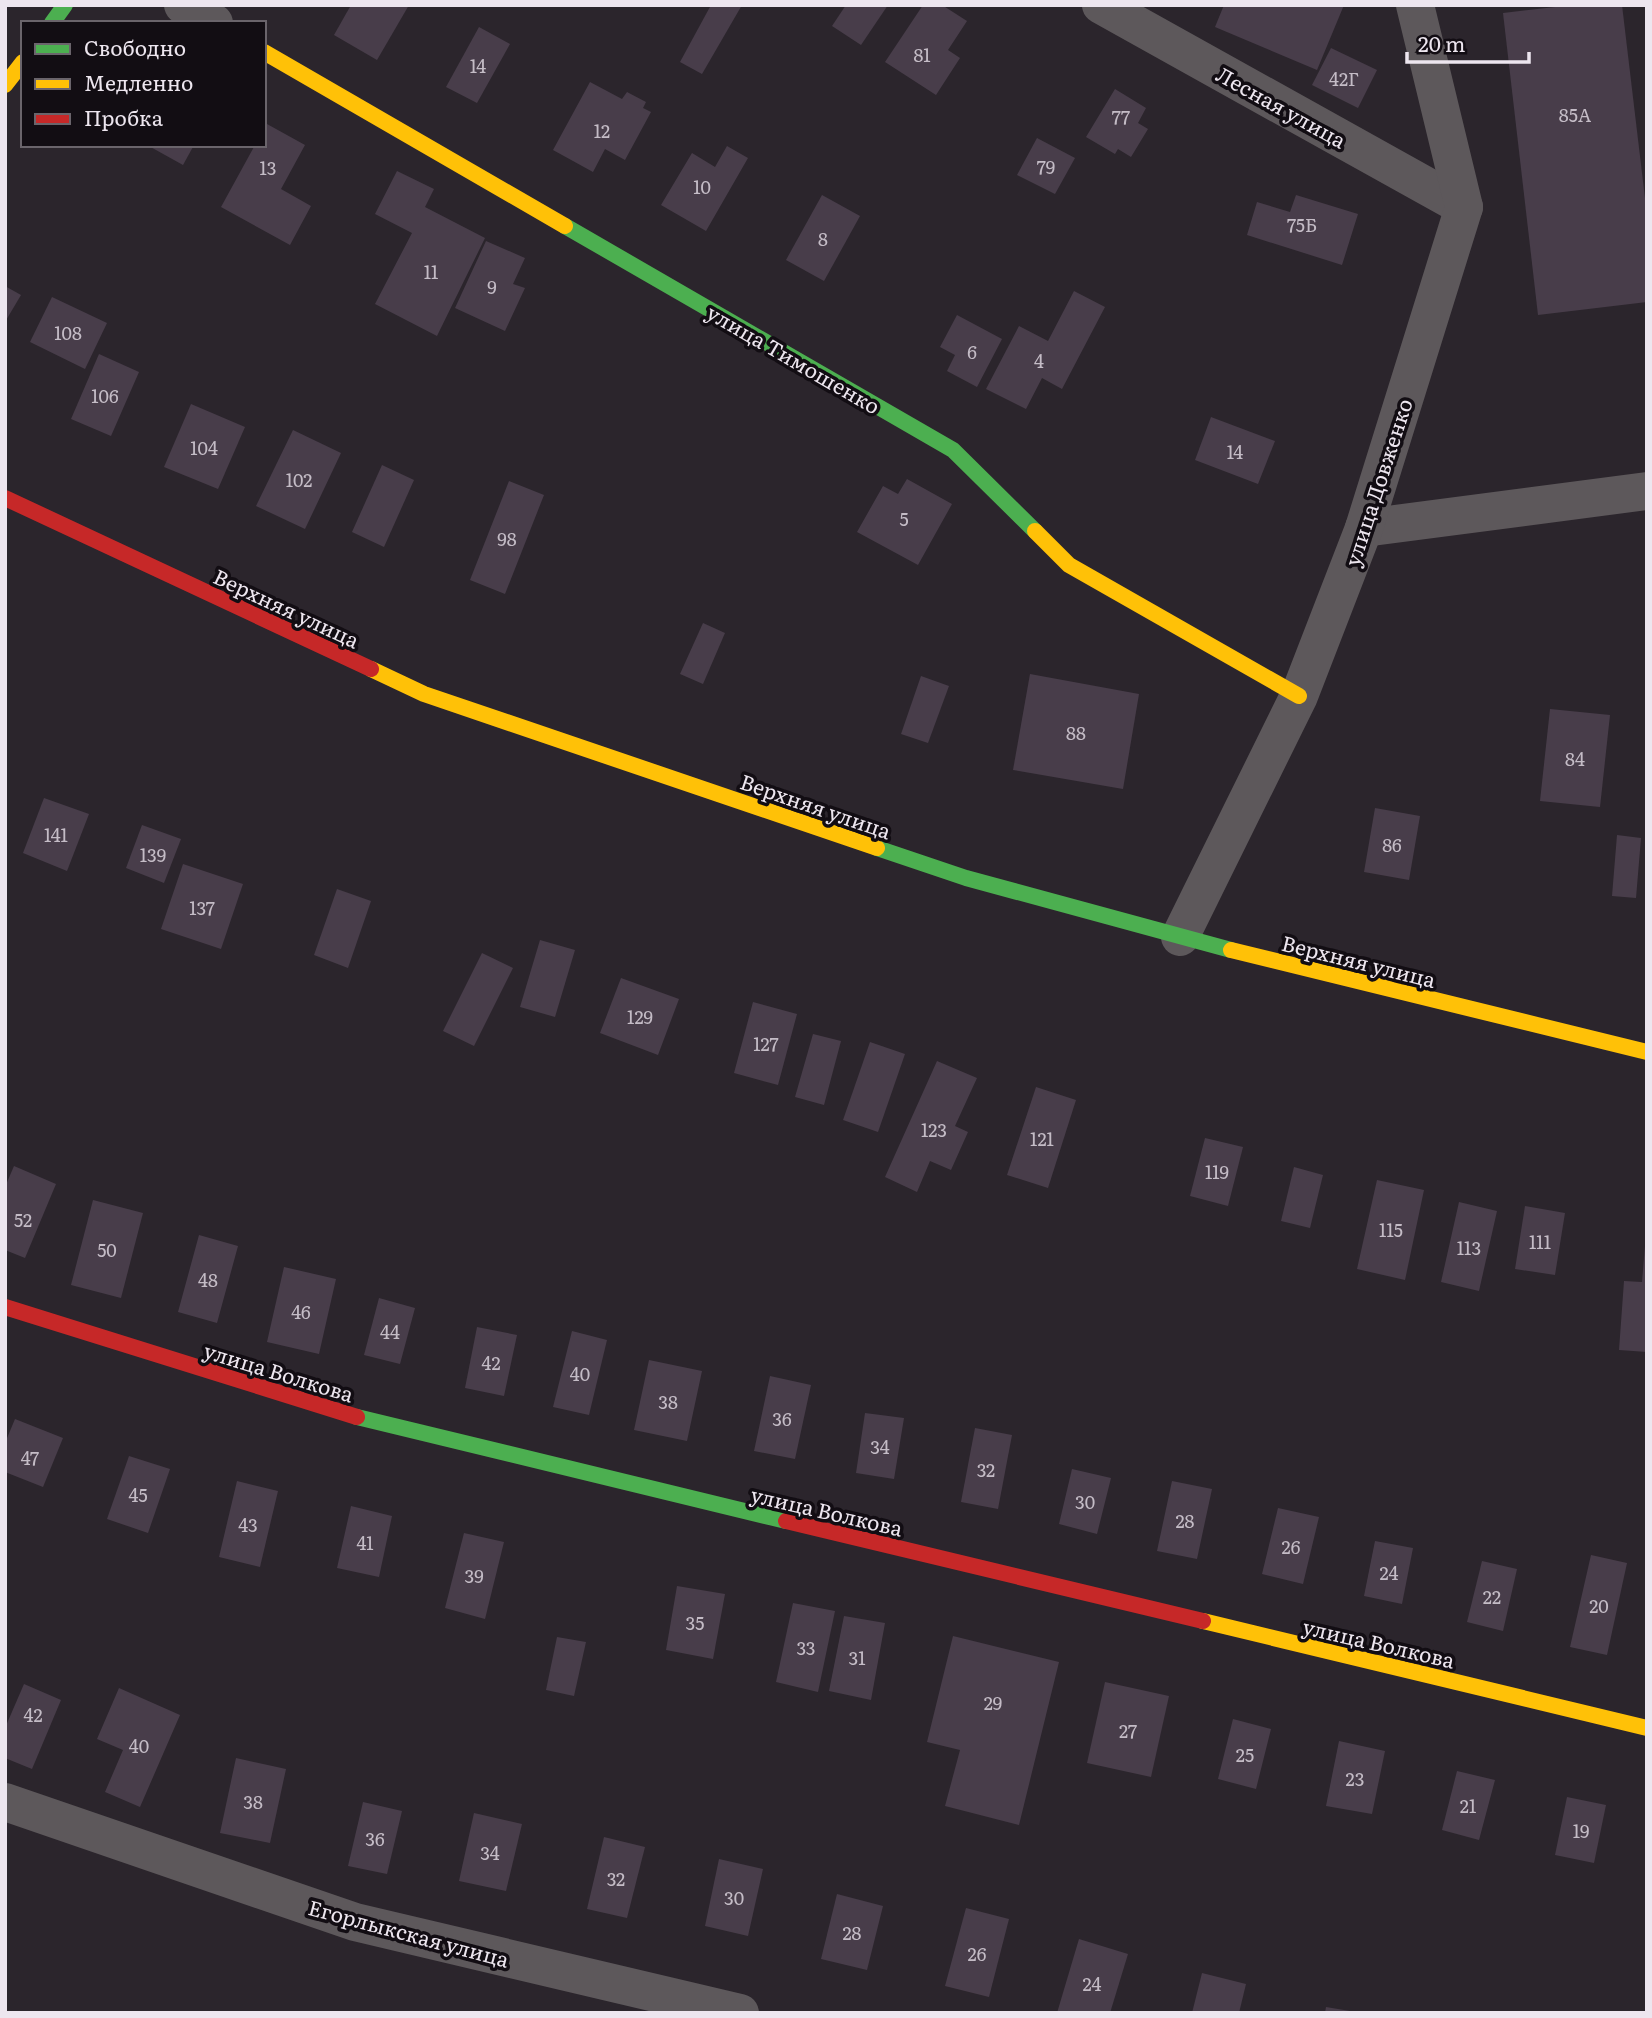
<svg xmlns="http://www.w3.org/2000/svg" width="1652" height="2018" font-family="Literata,serif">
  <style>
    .building { fill: #483d4a }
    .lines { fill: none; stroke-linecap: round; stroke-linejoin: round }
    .street { stroke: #5d585b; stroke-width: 38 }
    .fast { stroke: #4caf50; stroke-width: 16 }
    .slow { stroke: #ffc107; stroke-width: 16 }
    .jam { stroke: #c62828; stroke-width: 16 }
    .labels { text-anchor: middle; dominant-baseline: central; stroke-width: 7; stroke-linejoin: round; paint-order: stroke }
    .number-label { font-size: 18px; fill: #c4bcc6 }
    .street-label { font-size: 21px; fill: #ede6ef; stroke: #120d13 }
  </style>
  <rect width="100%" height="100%" fill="#2b252c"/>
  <g class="building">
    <polygon points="351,5 409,5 377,60 334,35"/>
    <polygon points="711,5 742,5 702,74 680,62"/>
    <polygon points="846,5 888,5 861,45 832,26"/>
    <polygon points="923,5 942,5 967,21 948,50 960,58 936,95 885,62"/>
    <polygon points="1224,5 1344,5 1317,70 1215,27"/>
    <polygon points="1573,5 1622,5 1647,215 1647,302 1538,315 1503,13"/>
    <polygon points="479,27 510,44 477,103 446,87"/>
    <polygon points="1331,48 1377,70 1358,108 1312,85"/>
    <polygon points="590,82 622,99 627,92 646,102 643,108 651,112 625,160 605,149 593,172 553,150"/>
    <polygon points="1115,89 1146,108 1138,123 1148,129 1131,157 1118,149 1115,154 1086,137"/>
    <polygon points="267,124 305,145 281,189 311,206 290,245 221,207 255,145 264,145 264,129"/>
    <polygon points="1037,138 1075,158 1055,194 1017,175"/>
    <polygon points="147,145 194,145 183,165"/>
    <polygon points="727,146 748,158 706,231 661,205 692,153 715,167"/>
    <polygon points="397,171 434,189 425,207 485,238 437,336 375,304 412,233 375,214"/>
    <polygon points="822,195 860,216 824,281 786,260"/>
    <polygon points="1296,195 1358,214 1342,265 1247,235 1257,202 1290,212"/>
    <polygon points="486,241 525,258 513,284 525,288 505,331 455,308"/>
    <polygon points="5,286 21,295 5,322"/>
    <polygon points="1074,291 1105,307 1062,389 1042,378 1026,409 986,389 1019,326 1048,341"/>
    <polygon points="52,297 107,323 85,369 30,342"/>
    <polygon points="957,315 1002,339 977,387 947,371 955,355 940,347"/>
    <polygon points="99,354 139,372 111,436 71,419"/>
    <polygon points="191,404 245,427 218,489 164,467"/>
    <polygon points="1211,417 1275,441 1258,484 1195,460"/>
    <polygon points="293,430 341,453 305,529 256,506"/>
    <polygon points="382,465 414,480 384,547 352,532"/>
    <polygon points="907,479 952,504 918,565 857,532 883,486 898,494"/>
    <polygon points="509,481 544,495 505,594 470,580"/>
    <polygon points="703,623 725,633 703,684 680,674"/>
    <polygon points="1030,674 1139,694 1123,789 1013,770"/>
    <polygon points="921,676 949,686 928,743 901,734"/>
    <polygon points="1550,709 1610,715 1600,807 1540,801"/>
    <polygon points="44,798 89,814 67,871 23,853"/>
    <polygon points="1375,808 1420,816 1409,880 1364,872"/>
    <polygon points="142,825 181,839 164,883 126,868"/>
    <polygon points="1617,835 1641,838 1636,898 1612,896"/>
    <polygon points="183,864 243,884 221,949 161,929"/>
    <polygon points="337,889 371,901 348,968 314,955"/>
    <polygon points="540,940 575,950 555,1017 520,1007"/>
    <polygon points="482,953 513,968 474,1046 443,1031"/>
    <polygon points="621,978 679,999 658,1055 600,1033"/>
    <polygon points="753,1002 797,1014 778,1085 734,1073"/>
    <polygon points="813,1034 841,1041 824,1105 795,1097"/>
    <polygon points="870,1042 905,1054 878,1132 843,1120"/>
    <polygon points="937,1061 977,1078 955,1126 968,1132 951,1170 930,1161 917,1192 885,1177"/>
    <polygon points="1036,1087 1076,1100 1048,1188 1007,1175"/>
    <polygon points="1205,1138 1243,1147 1228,1206 1190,1196"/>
    <polygon points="14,1166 56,1184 25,1258 5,1250 5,1187"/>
    <polygon points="1294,1167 1323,1175 1310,1228 1281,1221"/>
    <polygon points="1377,1180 1424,1190 1405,1280 1357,1269"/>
    <polygon points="93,1200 143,1213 121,1298 71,1285"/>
    <polygon points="1459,1202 1497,1211 1479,1291 1441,1282"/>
    <polygon points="1525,1206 1565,1213 1555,1275 1515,1269"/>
    <polygon points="199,1235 238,1246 217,1323 178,1312"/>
    <polygon points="1645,1246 1647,1246 1647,1352 1619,1350 1624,1281 1642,1282"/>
    <polygon points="284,1267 336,1279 319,1354 267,1342"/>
    <polygon points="379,1298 415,1308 400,1364 364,1355"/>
    <polygon points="477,1327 517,1335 504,1396 465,1388"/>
    <polygon points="572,1331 607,1340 589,1415 553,1407"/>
    <polygon points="649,1360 702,1371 687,1441 634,1430"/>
    <polygon points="770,1376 811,1385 795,1459 754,1451"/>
    <polygon points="865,1413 904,1418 894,1479 856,1473"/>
    <polygon points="15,1419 63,1438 43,1487 5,1472 5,1443"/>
    <polygon points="975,1428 1012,1435 998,1509 961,1502"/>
    <polygon points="129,1456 170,1469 148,1533 107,1519"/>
    <polygon points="1072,1469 1111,1478 1097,1534 1059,1524"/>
    <polygon points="237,1481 278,1491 260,1567 219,1557"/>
    <polygon points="1172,1481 1212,1489 1197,1559 1157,1551"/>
    <polygon points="351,1506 392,1516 379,1577 337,1568"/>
    <polygon points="1278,1508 1319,1517 1303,1584 1262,1574"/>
    <polygon points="464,1533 504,1542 485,1619 445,1608"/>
    <polygon points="1375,1541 1413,1548 1402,1604 1364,1596"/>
    <polygon points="1591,1555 1627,1563 1607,1655 1570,1647"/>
    <polygon points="1482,1561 1517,1569 1503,1631 1467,1622"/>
    <polygon points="677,1586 725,1594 713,1659 666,1650"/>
    <polygon points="793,1603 835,1611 818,1692 776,1682"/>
    <polygon points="844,1616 885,1623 871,1700 829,1691"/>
    <polygon points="953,1636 1059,1662 1019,1825 945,1806 960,1750 927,1742"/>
    <polygon points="557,1637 586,1642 574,1696 546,1690"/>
    <polygon points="1105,1682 1169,1696 1151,1777 1087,1763"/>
    <polygon points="24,1684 61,1700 32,1769 5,1758 5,1728"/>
    <polygon points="119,1688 180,1715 140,1807 105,1792 123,1750 97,1739"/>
    <polygon points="1233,1719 1271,1729 1256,1789 1218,1779"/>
    <polygon points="1339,1741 1385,1751 1372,1814 1326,1806"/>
    <polygon points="236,1758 286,1769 270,1843 220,1833"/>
    <polygon points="1457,1771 1495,1780 1479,1840 1442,1830"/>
    <polygon points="1567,1797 1606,1805 1594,1863 1555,1855"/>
    <polygon points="363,1802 402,1811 387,1874 348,1866"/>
    <polygon points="474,1813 522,1824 506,1891 459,1881"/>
    <polygon points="604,1837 645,1847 627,1918 587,1909"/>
    <polygon points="719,1859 763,1869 748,1936 705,1926"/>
    <polygon points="837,1894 883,1906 867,1970 821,1959"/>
    <polygon points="966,1908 1009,1919 989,1997 945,1986"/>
    <polygon points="1079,1939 1128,1954 1110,2013 1057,2013"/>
    <polygon points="1202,1973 1246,1984 1239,2013 1192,2013"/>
    <polygon points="1326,2007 1350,2011 1349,2013 1325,2013"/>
  </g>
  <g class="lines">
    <g class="street">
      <polyline points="183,5 214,23"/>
      <polyline points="1101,5 1464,207"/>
      <polyline points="1364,528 1647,491"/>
      <polyline points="1180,937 1299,696 1364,528 1464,207 1415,5"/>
      <polyline points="5,1802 355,1922 740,2013"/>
    </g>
    <g class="fast">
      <polyline points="52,23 65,5"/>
      <polyline points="565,226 953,450 1035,531"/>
      <polyline points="877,848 966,878 1231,950"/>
      <polyline points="357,1417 786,1521"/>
    </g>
    <g class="slow">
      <polyline points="264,52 565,226"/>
      <polyline points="5,85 23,62"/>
      <polyline points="1035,531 1069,565 1299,696"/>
      <polyline points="371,669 424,694 877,848"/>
      <polyline points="1231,950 1647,1052"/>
      <polyline points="1203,1621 1647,1728"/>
    </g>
    <g class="jam">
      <polyline points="5,498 371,669"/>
      <polyline points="5,1307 357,1417"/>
      <polyline points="786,1521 1203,1621"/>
    </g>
  </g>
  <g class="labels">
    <g class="number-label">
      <text x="922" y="54">81</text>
      <text x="478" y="65">14</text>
      <text x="1344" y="78">42Г</text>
      <text x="1575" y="114">85А</text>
      <text x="1121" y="116">77</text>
      <text x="602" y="130">12</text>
      <text x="1046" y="166">79</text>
      <text x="268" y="167">13</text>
      <text x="702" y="186">10</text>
      <text x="1302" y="224">75Б</text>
      <text x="823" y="238">8</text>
      <text x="431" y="271">11</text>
      <text x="492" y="286">9</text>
      <text x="68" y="332">108</text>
      <text x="972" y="351">6</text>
      <text x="1039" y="360">4</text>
      <text x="105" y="395">106</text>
      <text x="204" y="447">104</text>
      <text x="1235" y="451">14</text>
      <text x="299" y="479">102</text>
      <text x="904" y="518">5</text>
      <text x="507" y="538">98</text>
      <text x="1076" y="732">88</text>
      <text x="1575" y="758">84</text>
      <text x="56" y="834">141</text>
      <text x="1392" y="844">86</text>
      <text x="153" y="854">139</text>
      <text x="202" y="907">137</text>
      <text x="640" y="1016">129</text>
      <text x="766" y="1043">127</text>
      <text x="934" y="1129">123</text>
      <text x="1042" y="1138">121</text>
      <text x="1217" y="1171">119</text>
      <text x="23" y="1219">52</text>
      <text x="1391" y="1229">115</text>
      <text x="1540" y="1241">111</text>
      <text x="1469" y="1247">113</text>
      <text x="107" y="1249">50</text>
      <text x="208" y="1279">48</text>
      <text x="301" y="1311">46</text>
      <text x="390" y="1331">44</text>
      <text x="491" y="1362">42</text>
      <text x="580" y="1373">40</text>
      <text x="668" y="1401">38</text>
      <text x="782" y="1418">36</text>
      <text x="880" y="1446">34</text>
      <text x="30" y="1457">47</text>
      <text x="986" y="1469">32</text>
      <text x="138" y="1494">45</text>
      <text x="1085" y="1501">30</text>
      <text x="1185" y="1520">28</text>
      <text x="248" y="1524">43</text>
      <text x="365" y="1542">41</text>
      <text x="1291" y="1546">26</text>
      <text x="1389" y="1572">24</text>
      <text x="474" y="1575">39</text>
      <text x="1492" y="1596">22</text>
      <text x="1599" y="1605">20</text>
      <text x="695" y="1622">35</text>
      <text x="806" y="1647">33</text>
      <text x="857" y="1657">31</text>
      <text x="993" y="1702">29</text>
      <text x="33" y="1714">42</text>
      <text x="1128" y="1730">27</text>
      <text x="139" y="1745">40</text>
      <text x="1245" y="1754">25</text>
      <text x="1355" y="1778">23</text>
      <text x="253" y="1801">38</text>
      <text x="1468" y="1805">21</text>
      <text x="1581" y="1830">19</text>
      <text x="375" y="1838">36</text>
      <text x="490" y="1852">34</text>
      <text x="616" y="1878">32</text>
      <text x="734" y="1897">30</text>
      <text x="852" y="1932">28</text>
      <text x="977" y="1953">26</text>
      <text x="1092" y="1983">24</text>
    </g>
    <g class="street-label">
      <text transform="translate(1282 106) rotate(29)">Лесная улица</text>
      <text transform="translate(794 358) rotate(30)">улица Тимошенко</text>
      <text transform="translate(1377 482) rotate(-72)">улица Довженко</text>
      <text transform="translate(287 607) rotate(25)">Верхняя улица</text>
      <text transform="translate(816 805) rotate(19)">Верхняя улица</text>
      <text transform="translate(1359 960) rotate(14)">Верхняя улица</text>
      <text transform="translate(279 1371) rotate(17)">улица Волкова</text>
      <text transform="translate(827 1510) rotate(13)">улица Волкова</text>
      <text transform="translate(1379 1642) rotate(13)">улица Волкова</text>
      <text transform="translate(409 1932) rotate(15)">Егорлыкская улица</text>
    </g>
  </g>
  <rect width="1652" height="2018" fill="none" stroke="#ede6ef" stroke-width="14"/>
  <rect x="21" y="21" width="245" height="126" fill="#120d13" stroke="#6a646b" stroke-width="2"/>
  <rect x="35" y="44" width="35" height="10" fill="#4caf50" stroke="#6a646b" stroke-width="2"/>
  <text x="84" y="56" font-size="21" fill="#ede6ef">Свободно</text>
  <rect x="35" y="79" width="35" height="10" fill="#ffc107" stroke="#6a646b" stroke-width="2"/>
  <text x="84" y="91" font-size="21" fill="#ede6ef">Медленно</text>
  <rect x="35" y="114" width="35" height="10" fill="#c62828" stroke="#6a646b" stroke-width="2"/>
  <text x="84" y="126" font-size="21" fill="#ede6ef">Пробка</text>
  <path d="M1407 52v10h122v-10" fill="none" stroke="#ede6ef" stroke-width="3.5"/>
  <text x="1418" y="52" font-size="21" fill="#ede6ef" stroke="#120d13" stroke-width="5" paint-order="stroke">20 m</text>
</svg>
